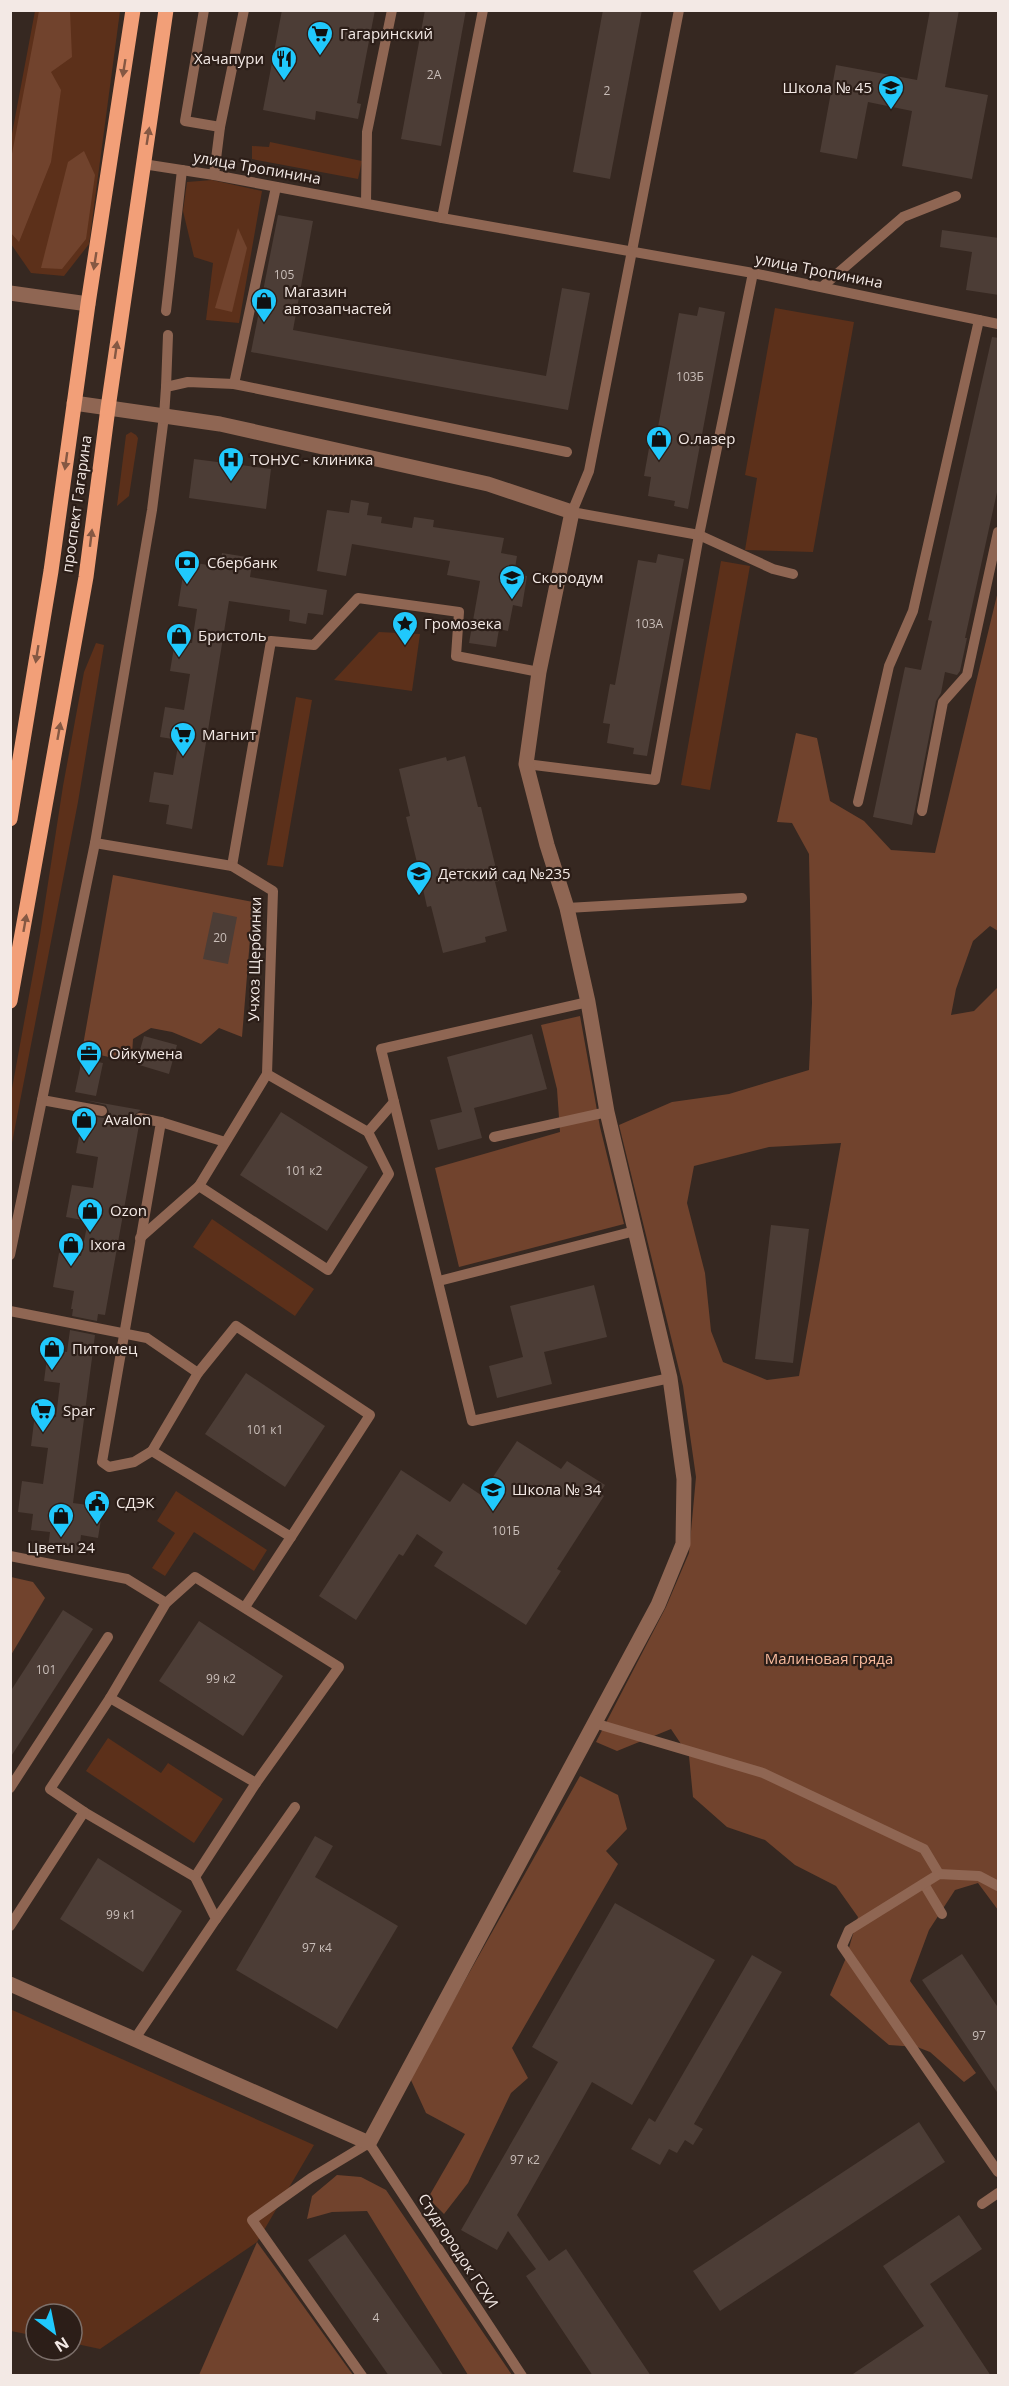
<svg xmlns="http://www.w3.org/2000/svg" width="1009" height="2386" font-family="'Open Sans',sans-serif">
  <rect width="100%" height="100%" fill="#362821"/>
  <!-- green -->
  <g fill="#5c301a">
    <path d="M35,11H120L89,244L64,276L31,273L11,244V139Z"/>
    <path d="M270,142L362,161L358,179L252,159V146L269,147Z"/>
    <path d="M212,180L262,191L239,323L206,320L213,263L194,257L183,211L187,182Z"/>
    <path d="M775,308L854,322L813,552L745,550L757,478L745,475Z"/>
    <path d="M131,432L136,435L138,438L129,496L117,506L126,435Z"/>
    <path d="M721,561L750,566L710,790L681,785Z"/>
    <path d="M379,632L420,634L412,691L334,680Z"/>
    <path d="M96,643L104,645L78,802L11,1148V1094L40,935L63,786L84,672Z"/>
    <path d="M296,697L312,700L283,867L267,865Z"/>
    <path d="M212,1219L314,1289L295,1316L193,1247Z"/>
    <path d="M176,1491L267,1550L254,1571L194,1532L165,1576L152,1568L175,1533L157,1521Z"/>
    <path d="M108,1738L161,1773L168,1763L223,1799L194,1843L86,1771Z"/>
    <path d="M10,2009L314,2145L257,2242L100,2349L72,2343V2314H36V2336L11,2331Z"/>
  </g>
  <!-- forest -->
  <g fill="#71432d" fill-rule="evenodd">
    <path d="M39,11H70L72,57L51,72L61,90L51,162L19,242L11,233V159Z"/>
    <path d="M84,151L95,175L86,239L62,269L41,268L68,162Z"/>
    <path d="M238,228L247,248L232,312L215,308Z"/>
    <path d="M998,591V931L990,926L973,941L956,989L951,1015L974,1011L998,987V1910L978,1883L955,1890L929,1930L910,1981L976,2073L964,2082L930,2052L917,2047L889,2045L830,1995L846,1958L858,1917L836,1886L795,1865L765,1840L727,1827L693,1797L689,1756L671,1729L617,1751L596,1742L666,1607L689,1553L696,1477L683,1386L619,1125L672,1102L729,1094L809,1070L812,1003L809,854L792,823L777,822L796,733L817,738L830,801L864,821L891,850L935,853ZM841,1143L799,1376L767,1380L723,1362L711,1331L705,1273L687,1203L694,1166L769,1147Z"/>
    <path d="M113,875L253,902L242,1037L219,1028L201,1044L172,1032L151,1028L133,1039L132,1055L118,1059L82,1051Z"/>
    <path d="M580,1016L600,1127L624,1224L459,1267L435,1168L560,1132L557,1089L541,1025Z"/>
    <path d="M11,1577L33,1582L45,1598L11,1655Z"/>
    <path d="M580,1776L618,1795L627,1829L606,1851L618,1864L512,2048L528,2078L511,2093L468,2183L444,2214L428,2198L465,2134L426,2113L410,2078Z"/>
    <path d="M337,2175L361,2177L386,2190L512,2375H468L367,2211L332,2212L307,2219L312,2196Z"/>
    <path d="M257,2242L353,2375H199Z"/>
  </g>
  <!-- building -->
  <g fill="#4c3d36">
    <path d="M282,10H375L357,103L361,104L358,119L316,111L315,120L263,110Z"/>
    <path d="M425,10H466L441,146L401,139Z"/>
    <path d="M603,10H642L610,179L573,172Z"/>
    <path d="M930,10H959L945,87L988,95L972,179L902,166L912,111L868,102L857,159L820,152L836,65L917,80Z"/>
    <path d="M278,215L313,221L293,330L546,376L562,288L590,293L568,410L251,352Z"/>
    <path d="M942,230L999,238V295L966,290L972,252L940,247Z"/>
    <path d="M699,307L725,312L688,509L674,506L675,501L648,496L651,477L644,476L651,437L656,438L679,313L697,316Z"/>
    <path d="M992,337L999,338V483L965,638H967L960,671L957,675L945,672L941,693L936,701L912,825L873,817L905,667L921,670L932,621L928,620Z"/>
    <path d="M194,459L271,469L266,509L189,498Z"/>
    <path d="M351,500L369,503L367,515L382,517L381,523L412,528L414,517L434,520L433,527L504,538L501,553L517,556L514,574L527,576L522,607L513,605L508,631L499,629L496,647L469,643L480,581L447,575L450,561L352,544L346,576L317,571L327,510L349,513Z"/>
    <path d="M222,553L253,558L250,577L327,590L323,615L308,613L306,624L289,621L290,610L229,601L192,829L166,824L169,805L149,802L154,772L173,775L179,740L160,737L165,707L184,710L190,674L170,671L175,641L192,643L197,609L178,606L184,569L195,571L196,563L220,567Z"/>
    <path d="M658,554L684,559L647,756L633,754L634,748L607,743L610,724L603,723L610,684L615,685L638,560L656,563Z"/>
    <path d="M465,756L478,807H481L499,881L495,882L507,931L485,937L486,942L443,953L431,906L427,907L419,871L406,817L410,816L399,769L446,757L447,761Z"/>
    <path d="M213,912L237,917L228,964L203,959Z"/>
    <path d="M532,1034L547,1089L474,1108L482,1138L438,1150L430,1120L462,1112L447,1057Z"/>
    <path d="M144,1036L177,1045L169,1074L136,1064Z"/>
    <path d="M82,1059L103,1063L96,1096L75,1092Z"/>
    <path d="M85,1100L141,1110L133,1116V1121L139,1125L136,1142L105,1315L98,1314L97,1321L72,1316L73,1309H71L74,1291L53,1287L59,1253L81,1256L88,1221L66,1217L72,1185L93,1188L98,1157L76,1153L83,1115L104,1118L109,1112L106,1105Z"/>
    <path d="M281,1112L368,1167L327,1231L240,1175Z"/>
    <path d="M771,1225L809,1229L793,1363L755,1359Z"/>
    <path d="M594,1285L607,1337L544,1352L552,1384L497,1398L489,1366L523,1357L510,1306Z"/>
    <path d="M70,1330L95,1335L73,1503L103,1507L98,1538L81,1535L79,1552L48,1548L50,1532L31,1530L33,1514L18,1512L22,1481L43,1484L48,1448L31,1446L35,1414L56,1417L60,1383L44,1381L48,1350L67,1352Z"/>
    <path d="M246,1373L325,1426L285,1487L205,1434Z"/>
    <path d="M517,1441L561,1469L567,1461L605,1485L600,1493L604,1496L557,1569L561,1571L526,1625L434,1566L443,1552L417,1534L403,1556L399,1554L356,1620L319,1596L401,1470L450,1502L463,1483L481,1495Z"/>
    <path d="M63,1610L93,1629L10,1758V1692Z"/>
    <path d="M199,1621L283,1676L243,1736L159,1681Z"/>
    <path d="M315,1836L333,1846L315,1877L398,1926L337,2029L236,1970Z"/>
    <path d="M98,1858L182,1911L143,1972L60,1919Z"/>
    <path d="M615,1903L715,1960L632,2105L592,2082L517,2215L549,2261L566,2249L651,2376H593L526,2276L536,2269L508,2231L497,2250L461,2230L558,2062L532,2047Z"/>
    <path d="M962,1954L999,2009V2095L922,1980Z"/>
    <path d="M752,1955L782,1972L694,2124L703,2129L693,2145L685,2140L677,2153L669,2149L660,2165L631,2149L649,2118L655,2122Z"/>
    <path d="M919,2122L945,2162L720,2311L693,2271Z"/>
    <path d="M959,2215L982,2249L930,2284L991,2376H850L924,2326L883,2266Z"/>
    <path d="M345,2234L444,2376H389L308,2260Z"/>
  </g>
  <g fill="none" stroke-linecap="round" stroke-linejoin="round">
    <!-- service -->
    <g stroke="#8f6653" stroke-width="10">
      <path d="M204,10L185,121L220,127"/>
      <path d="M679,10L589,471L572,512L699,535L773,569L793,574"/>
      <path d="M143,164L214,175L442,218L753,273L998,324"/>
      <path d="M214,175L220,127L244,10"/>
      <path d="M366,203L367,132L392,10"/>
      <path d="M442,218L483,10"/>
      <path d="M823,286L903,217L956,196"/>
      <path d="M166,311L182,170"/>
      <path d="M234,384L276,187"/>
      <path d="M166,387L168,335"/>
      <path d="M526,764L655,780L699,535L753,273"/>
      <path d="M858,802L889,666L913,611L979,320"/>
      <path d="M922,811L943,702L967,675L998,532"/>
      <path d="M95,843L232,866L271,641L314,645L358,598L459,612L456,656L539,672"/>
      <path d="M232,866L273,891L267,1074"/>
      <path d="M567,908L742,898"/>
      <path d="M588,1002L381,1049L472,1421L670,1378"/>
      <path d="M267,1074L368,1132L389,1174L328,1270L199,1186Z"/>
      <path d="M42,1100L102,1111"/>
      <path d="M140,1118L161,1122L102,1462L109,1467L134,1462L152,1451"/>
      <path d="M161,1122L225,1142"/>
      <path d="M368,1132L394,1102"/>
      <path d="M494,1137L607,1112"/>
      <path d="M140,1238L199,1186"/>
      <path d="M10,1255L95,843L152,510L164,416L166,387L188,382L234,384L567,452"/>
      <path d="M439,1281L635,1231"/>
      <path d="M10,1311L147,1338L198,1373"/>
      <path d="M236,1326L370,1415L291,1537L152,1451L198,1373Z"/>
      <path d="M10,1556L127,1579L166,1603"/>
      <path d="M195,1577L339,1667L256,1783L110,1698L166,1603Z"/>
      <path d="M245,1607L291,1537"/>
      <path d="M110,1698L50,1789L84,1812L195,1877L256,1783"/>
      <path d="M594,1723L763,1773L924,1849L939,1874"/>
      <path d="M10,1788L108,1637"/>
      <path d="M924,1884L942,1914"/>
      <path d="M998,1886L979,1876L939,1874L849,1930L842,1946L998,2172"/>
      <path d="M216,1919L295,1807"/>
      <path d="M10,1926L84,1812"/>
      <path d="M134,2040L216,1919L195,1877"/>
      <path d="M982,2204L998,2193"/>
      <path d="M362,2376L252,2220L311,2178L369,2143L522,2376"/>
    </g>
    <!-- minor -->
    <g stroke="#8f6653" stroke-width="15">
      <path d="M10,293L88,304"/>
      <path d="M10,1984L369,2143L658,1605L683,1544L684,1479L670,1378L607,1112L588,1002L567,908L547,845L526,764L539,672L572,512L488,484L220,424L74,403"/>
    </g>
    <!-- primary -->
    <g stroke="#f29f78" stroke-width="15">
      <path d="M10,819L51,571L88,304L133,10"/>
      <path d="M10,1001L86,577L108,408L166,10"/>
    </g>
  </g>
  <!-- one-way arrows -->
  <defs><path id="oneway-solid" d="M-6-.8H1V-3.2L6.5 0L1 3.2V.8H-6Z" transform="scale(1.5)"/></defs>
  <g fill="#855843">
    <use href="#oneway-solid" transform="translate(124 68) rotate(99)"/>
    <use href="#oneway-solid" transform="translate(148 136) rotate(-81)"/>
    <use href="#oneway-solid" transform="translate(95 261) rotate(99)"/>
    <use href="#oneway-solid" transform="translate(116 350) rotate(-82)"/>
    <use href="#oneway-solid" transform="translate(66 461) rotate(98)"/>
    <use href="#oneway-solid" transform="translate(91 538) rotate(-83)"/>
    <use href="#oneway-solid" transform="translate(37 654) rotate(99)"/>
    <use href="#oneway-solid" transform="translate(59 731) rotate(-80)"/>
    <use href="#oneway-solid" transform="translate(25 923) rotate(-80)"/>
  </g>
  <!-- icons -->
  <defs>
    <symbol id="supermarket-pin" viewBox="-11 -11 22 30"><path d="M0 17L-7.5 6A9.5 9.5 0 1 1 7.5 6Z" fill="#20c9fd" stroke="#2c1e18"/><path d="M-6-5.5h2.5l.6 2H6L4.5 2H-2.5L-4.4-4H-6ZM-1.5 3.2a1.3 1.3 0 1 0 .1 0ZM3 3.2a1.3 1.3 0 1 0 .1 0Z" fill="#111"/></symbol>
    <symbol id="restaurant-pin" viewBox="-11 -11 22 30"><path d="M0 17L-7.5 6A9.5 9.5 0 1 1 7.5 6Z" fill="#20c9fd" stroke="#2c1e18"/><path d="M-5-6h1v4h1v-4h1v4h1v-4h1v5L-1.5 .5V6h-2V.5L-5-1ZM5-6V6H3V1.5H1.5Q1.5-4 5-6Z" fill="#111"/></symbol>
    <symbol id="school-pin" viewBox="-11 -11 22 30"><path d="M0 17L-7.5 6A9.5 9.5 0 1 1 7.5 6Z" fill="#20c9fd" stroke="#2c1e18"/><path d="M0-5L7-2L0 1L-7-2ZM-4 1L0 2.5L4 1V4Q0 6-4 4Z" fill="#111"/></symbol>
    <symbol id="shop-pin" viewBox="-11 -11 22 30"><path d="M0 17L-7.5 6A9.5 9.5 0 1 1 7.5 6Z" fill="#20c9fd" stroke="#2c1e18"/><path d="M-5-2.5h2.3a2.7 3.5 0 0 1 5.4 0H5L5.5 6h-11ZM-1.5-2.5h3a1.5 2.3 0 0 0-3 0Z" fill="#111"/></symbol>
    <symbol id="hospital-pin" viewBox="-11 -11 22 30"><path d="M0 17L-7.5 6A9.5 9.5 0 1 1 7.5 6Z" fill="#20c9fd" stroke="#2c1e18"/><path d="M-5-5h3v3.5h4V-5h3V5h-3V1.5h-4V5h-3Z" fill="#111"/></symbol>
    <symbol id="bank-pin" viewBox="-11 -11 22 30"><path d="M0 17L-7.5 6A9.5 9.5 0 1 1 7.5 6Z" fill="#20c9fd" stroke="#2c1e18"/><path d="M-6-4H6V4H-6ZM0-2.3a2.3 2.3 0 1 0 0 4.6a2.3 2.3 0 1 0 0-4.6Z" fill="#111"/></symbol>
    <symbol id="sight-pin" viewBox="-11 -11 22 30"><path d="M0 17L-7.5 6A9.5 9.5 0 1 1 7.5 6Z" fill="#20c9fd" stroke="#2c1e18"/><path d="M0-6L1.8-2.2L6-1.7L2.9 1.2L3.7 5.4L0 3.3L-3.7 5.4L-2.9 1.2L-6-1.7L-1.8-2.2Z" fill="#111"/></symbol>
    <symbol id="office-pin" viewBox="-11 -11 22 30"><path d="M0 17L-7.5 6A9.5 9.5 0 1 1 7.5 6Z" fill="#20c9fd" stroke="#2c1e18"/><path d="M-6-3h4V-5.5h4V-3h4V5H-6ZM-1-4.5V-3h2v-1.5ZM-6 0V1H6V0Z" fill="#111"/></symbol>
    <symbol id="civic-pin" viewBox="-11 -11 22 30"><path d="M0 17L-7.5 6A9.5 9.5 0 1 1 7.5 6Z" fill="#20c9fd" stroke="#2c1e18"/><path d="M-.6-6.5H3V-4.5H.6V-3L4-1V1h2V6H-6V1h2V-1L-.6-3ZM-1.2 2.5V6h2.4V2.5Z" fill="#111"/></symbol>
  </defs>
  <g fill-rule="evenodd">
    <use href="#supermarket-pin" x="305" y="19" width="30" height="40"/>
    <use href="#restaurant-pin" x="269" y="44" width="30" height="40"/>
    <use href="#school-pin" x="876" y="73" width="30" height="40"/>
    <use href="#shop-pin" x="249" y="286" width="30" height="40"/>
    <use href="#shop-pin" x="644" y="424" width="30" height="40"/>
    <use href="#hospital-pin" x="216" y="445" width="30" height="40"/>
    <use href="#bank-pin" x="172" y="548" width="30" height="40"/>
    <use href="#school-pin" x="497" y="563" width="30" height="40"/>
    <use href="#sight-pin" x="390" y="609" width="30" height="40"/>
    <use href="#shop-pin" x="164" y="621" width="30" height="40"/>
    <use href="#supermarket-pin" x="168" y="720" width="30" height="40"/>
    <use href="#school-pin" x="404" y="859" width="30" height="40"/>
    <use href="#office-pin" x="74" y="1039" width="30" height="40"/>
    <use href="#shop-pin" x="69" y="1105" width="30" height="40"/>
    <use href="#shop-pin" x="75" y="1196" width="30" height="40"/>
    <use href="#shop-pin" x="56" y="1230" width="30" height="40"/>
    <use href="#shop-pin" x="37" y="1334" width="30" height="40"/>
    <use href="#supermarket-pin" x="28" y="1396" width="30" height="40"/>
    <use href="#school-pin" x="478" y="1475" width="30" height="40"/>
    <use href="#civic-pin" x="82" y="1488" width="30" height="40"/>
    <use href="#shop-pin" x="46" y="1501" width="30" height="40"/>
  </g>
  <g text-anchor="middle" stroke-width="4.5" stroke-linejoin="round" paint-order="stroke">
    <!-- number labels -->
    <g font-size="12" fill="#c9beb9">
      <text x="434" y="79">2А</text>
      <text x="607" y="95">2</text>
      <text x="284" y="279">105</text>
      <text x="690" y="381">103Б</text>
      <text x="649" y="628">103А</text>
      <text x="220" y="942">20</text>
      <text x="304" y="1175">101 к2</text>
      <text x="265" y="1434">101 к1</text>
      <text x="506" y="1535">101Б</text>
      <text x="46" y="1674">101</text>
      <text x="221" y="1683">99 к2</text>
      <text x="121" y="1919">99 к1</text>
      <text x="317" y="1952">97 к4</text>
      <text x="979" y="2040">97</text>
      <text x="525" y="2164">97 к2</text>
      <text x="376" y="2322">4</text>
    </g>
    <!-- poi labels -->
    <g font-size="15" fill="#f3e9e5" stroke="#2c1e18" text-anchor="start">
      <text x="340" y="39">Гагаринский</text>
      <text x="264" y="64" text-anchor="end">Хачапури</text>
      <text x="872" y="93" text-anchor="end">Школа № 45</text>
      <text x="284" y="297">Магазин<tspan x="284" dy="17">автозапчастей</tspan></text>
      <text x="678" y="444">О.лазер</text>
      <text x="250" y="465">ТОНУС - клиника</text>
      <text x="207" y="568">Сбербанк</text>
      <text x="532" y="583">Скородум</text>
      <text x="424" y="629">Громозека</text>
      <text x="198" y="641">Бристоль</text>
      <text x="202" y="740">Магнит</text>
      <text x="438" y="879">Детский сад №235</text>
      <text x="109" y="1059">Ойкумена</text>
      <text x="104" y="1125">Avalon</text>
      <text x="110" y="1216">Ozon</text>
      <text x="90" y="1250">Ixora</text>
      <text x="72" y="1354">Питомец</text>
      <text x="63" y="1416">Spar</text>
      <text x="512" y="1495">Школа № 34</text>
      <text x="116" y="1508">СДЭК</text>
      <text x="61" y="1553" text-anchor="middle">Цветы 24</text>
    </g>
    <!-- street labels -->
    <g font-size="15" fill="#f3e9e5" stroke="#2c1e18">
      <text transform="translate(257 168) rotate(10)" y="5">улица Тропинина</text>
      <text transform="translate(819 271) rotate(11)" y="5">улица Тропинина</text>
      <text transform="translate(77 504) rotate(-82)" y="5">проспект Гагарина</text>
      <text transform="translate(255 959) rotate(-89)" y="5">Учхоз Щербинки</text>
      <text transform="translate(458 2251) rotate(57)" y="5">Студгородок ГСХИ</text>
    </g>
    <!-- park labels -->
    <g font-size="15" fill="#f8ba9d" stroke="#2c1e18">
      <text x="829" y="1664">Малиновая гряда</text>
    </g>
  </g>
  <!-- border -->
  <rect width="1009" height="2386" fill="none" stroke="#f3e9e5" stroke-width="24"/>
  <!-- north arrow -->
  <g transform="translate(54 2332) rotate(148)"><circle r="28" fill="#2c1e18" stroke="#7c6f6a" stroke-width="1.5"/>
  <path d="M0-4.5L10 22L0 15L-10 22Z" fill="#20c9fd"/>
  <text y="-9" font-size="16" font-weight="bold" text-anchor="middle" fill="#f3e9e5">N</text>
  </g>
</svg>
